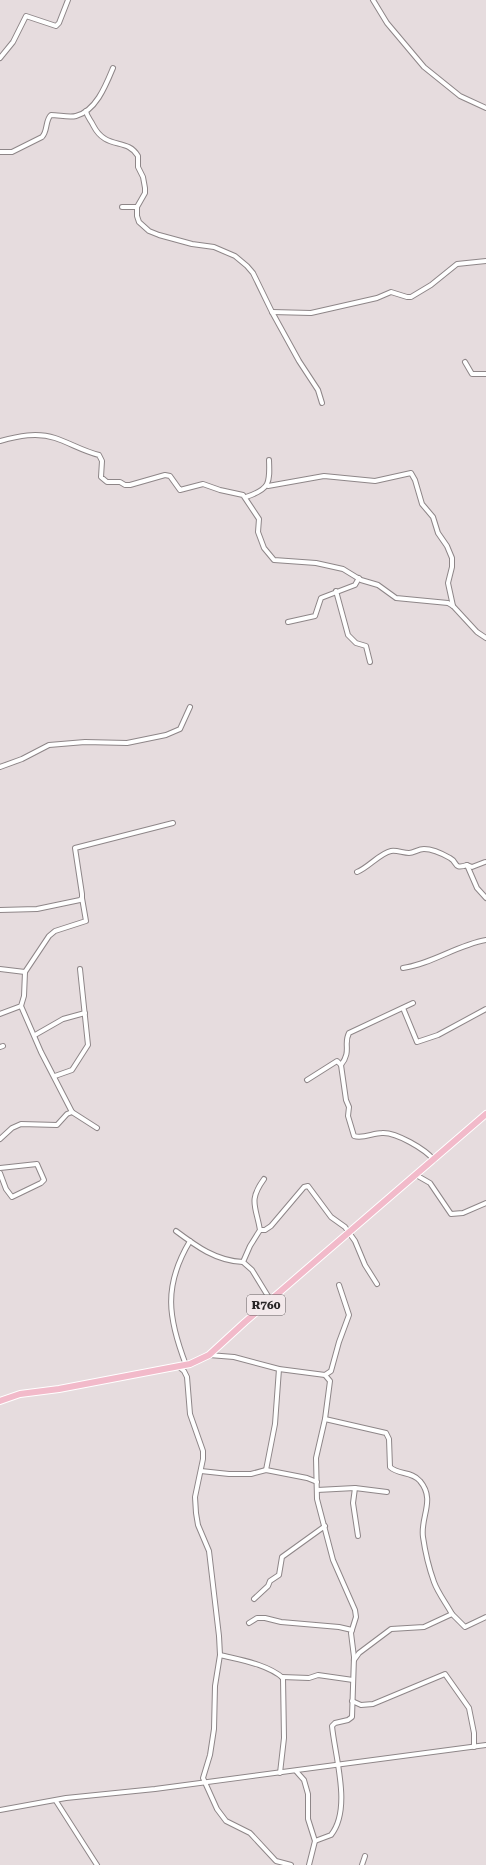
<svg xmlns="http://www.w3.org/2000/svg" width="486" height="1865" font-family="'Roboto Serif',serif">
  <rect width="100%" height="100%" fill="#e6dcde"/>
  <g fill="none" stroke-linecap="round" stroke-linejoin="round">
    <defs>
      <g id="minor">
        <path d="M373,0L387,23L424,67L460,96L486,108"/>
        <path d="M0,58L13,42L26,16L56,26L59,23L68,0"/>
        <path d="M86,111C87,117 90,119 93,125C106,151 127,137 138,156V167L143,177L145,188V193L137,207V216L139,222L149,231L159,235L192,244L214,247L235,256L247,266L253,273L272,312L299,361L318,390L322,403"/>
        <path d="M0,152H12L42,137C48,131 45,120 51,115C59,115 69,118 76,116C96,111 106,85 113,68"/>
        <path d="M122,207H137"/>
        <path d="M272,312L311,313L377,298L391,292L407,297H411L431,285L457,264L486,261"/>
        <path d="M465,362L472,374H486"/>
        <path d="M0,441C18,436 37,432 55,438C70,443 83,451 99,455L102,461L101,477L107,482H120L125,485H130L165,475L170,476L180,490L203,484L220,490L243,495L259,519L258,532L264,548L274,560L316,563L343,569L361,580L378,585L396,598L448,603L453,606L477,632L486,638"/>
        <path d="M268,486L324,476L375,481L411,473L415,480L422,504L433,517L438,533L447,546L452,558V567L448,583L453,606"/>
        <path d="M246,497C270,489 270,483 269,460"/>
        <path d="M336,591L348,635L356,643L366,646L370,662"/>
        <path d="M288,622L315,616L321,598L355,585L359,578"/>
        <path d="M0,767L22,759L49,745L85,742L127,743L166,735L180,729L190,707"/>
        <path d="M467,865L477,888L486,898"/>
        <path d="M357,872C368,868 380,853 391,851C397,850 403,853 409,853C414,853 418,849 424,849C432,849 443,854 450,858C458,862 453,870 467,865L472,867L485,862"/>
        <path d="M0,910L37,909L80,900L82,898V894L75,848L173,823"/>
        <path d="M403,968C432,964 457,945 486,940"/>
        <path d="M0,969L25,972"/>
        <path d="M413,1003L349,1033C343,1044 352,1051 341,1065L346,1100L349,1107L348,1116L354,1136C363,1139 373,1133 382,1133C396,1132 425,1149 434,1160"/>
        <path d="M21,1006L41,1052L72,1112"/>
        <path d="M403,1008L417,1042L438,1035L486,1009"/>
        <path d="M0,1014L21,1006L24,996L25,972L49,936L55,931L86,921L82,898"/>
        <path d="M35,1035L63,1019L85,1013"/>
        <path d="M0,1047L3,1046"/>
        <path d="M55,1076L72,1070L88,1045L80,969"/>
        <path d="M307,1080L337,1061L341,1065"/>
        <path d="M0,1139L12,1128L21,1124L57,1125L67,1114L72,1112L97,1128"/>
        <path d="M0,1168L37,1164L44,1180L41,1183L12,1197L6,1189L0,1173"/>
        <path d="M416,1175L430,1183L451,1214L463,1213L486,1203"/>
        <path d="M264,1179C248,1201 256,1206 260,1230L250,1246L243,1262L252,1270L271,1301"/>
        <path d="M260,1230H265L271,1226L304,1187L308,1186L331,1217L345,1227L355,1241L365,1265L377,1284"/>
        <path d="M176,1231C196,1246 216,1261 243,1262"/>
        <path d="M209,1355L234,1357L279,1369L325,1375L330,1381L325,1419L316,1458L317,1499L333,1560L355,1610L356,1617L351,1633L354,1657L352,1717L348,1720L335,1723L332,1726C335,1757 352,1809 331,1835L315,1841"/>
        <path d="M186,1365C168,1318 163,1286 190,1241"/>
        <path d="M179,1367L184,1371L187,1377L190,1414L203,1451V1459L195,1497L196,1513L198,1525L209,1551L219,1636L220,1655L215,1686L214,1729L210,1755L203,1778L217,1809L226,1821L250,1833L276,1861L291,1865"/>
        <path d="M325,1375L331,1371L339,1342L349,1315L339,1285"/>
        <path d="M325,1419L386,1433L389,1439L390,1467C398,1475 412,1471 420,1481C436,1500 420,1517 423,1537C425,1551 429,1568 434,1582C438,1593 446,1603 452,1614"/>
        <path d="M266,1470L275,1424L279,1369"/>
        <path d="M201,1471L229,1474H251L266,1470L307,1478L317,1482"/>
        <path d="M355,1488L353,1503L358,1536"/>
        <path d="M317,1490L355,1488L387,1492"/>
        <path d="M254,1599L268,1586L270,1581L279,1575L282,1557L325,1526"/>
        <path d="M249,1623L257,1618H265L281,1622L339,1627L352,1630"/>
        <path d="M220,1655C240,1660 267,1664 283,1678L284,1738L280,1773"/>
        <path d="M354,1660L359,1653L391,1629L424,1627L452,1614L465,1627L486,1617"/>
        <path d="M282,1677L309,1678L318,1675L353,1680"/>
        <path d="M352,1701L361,1705L373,1704L445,1674L469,1708L474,1733V1747"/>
        <path d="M296,1771L304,1780L308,1794V1819L315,1841L309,1865"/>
        <path d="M56,1801L97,1865"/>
        <path d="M0,1810L66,1798L155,1789L486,1745"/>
        <path d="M362,1865L365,1856"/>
      </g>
      <path id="primary" d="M0,1401L20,1394L59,1389L190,1364L209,1355L245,1322L486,1114"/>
    </defs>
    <!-- minor casing -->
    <use href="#minor" stroke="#8e8688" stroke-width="6"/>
    <!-- primary casing -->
    <use href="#primary" stroke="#fff" stroke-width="8"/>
    <!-- minor -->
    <use href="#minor" stroke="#fff" stroke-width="4"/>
    <!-- primary -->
    <use href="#primary" stroke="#f2baca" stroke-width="6"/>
  </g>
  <g text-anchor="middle" stroke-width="4" stroke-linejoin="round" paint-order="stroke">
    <!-- shield labels -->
    <rect fill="#f3e9eb" stroke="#645f60" stroke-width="1" x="247" y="1295" width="38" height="20" rx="3"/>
    <g font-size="12" font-weight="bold" fill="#272425">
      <text x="266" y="1309">R760</text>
    </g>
  </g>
</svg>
